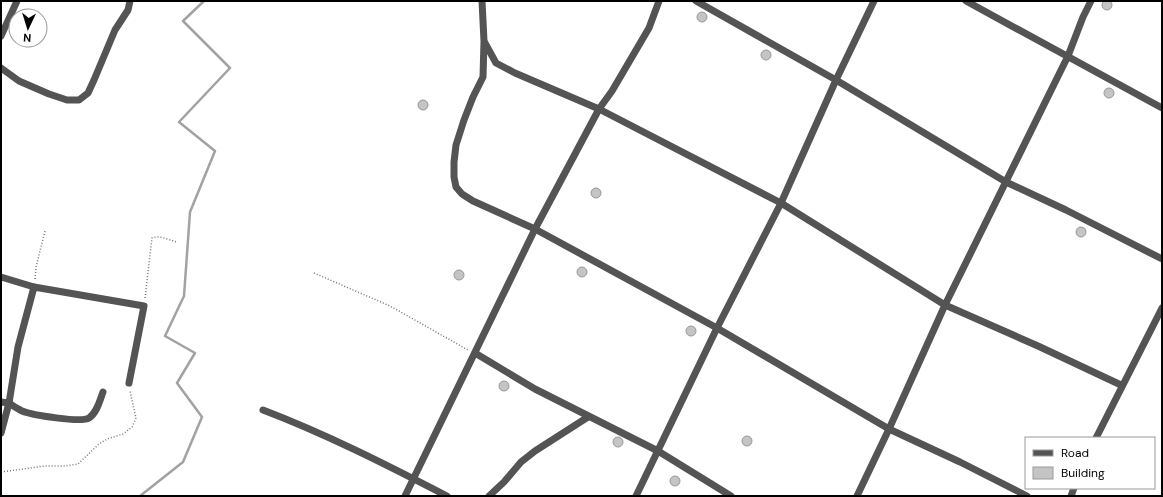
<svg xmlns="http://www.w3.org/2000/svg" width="1163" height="497" font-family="'DM Sans',sans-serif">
  <rect width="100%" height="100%" fill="#fff"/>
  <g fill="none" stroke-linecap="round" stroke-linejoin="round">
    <!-- stream -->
    <path stroke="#a2a2a2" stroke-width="2.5" d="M140,496L183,462L202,417L177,383L195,353L165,336L184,296L190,212L215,151L179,122L230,68L183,21L204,1"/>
  </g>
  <!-- building -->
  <g fill="#c4c4c4" stroke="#989898">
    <circle cx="1107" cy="5" r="5"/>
    <circle cx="702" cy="17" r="5"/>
    <circle cx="766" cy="55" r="5"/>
    <circle cx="1109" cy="93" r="5"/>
    <circle cx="423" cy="105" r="5"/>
    <circle cx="596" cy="193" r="5"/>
    <circle cx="1081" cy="232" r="5"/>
    <circle cx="582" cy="272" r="5"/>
    <circle cx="459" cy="275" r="5"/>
    <circle cx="691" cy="331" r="5"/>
    <circle cx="504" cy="386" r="5"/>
    <circle cx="747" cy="441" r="5"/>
    <circle cx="618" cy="442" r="5"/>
    <circle cx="675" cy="481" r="5"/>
  </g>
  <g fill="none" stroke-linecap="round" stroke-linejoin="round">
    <!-- path -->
    <g stroke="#767676" stroke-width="1.5" stroke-dasharray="1 2" stroke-linecap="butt">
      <path d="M314,273L390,306L468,350"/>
      <path d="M35,279L36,267L45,231"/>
      <path d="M145,298L152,238C160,235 169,240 177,242"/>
      <path d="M1,472L45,466H65L78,464L99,444L107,439L123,434L132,427L136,418L130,391"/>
    </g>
    <!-- street -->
    <g stroke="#545454" stroke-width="7">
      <path d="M482,1L484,41L483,77L473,97L464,120L456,145L454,162V177L456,187L462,194L473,201L535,229L717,328L889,429L960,462L1027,496"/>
      <path d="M696,1L836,80L1006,182L1066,210L1162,259"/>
      <path d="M966,1L1162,108"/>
      <path d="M1,36L17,1"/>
      <path d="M485,43L496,63L515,73L599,109L781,203L945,305L1038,346L1121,385"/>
      <path d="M1,68L19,81L49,94L67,100H79L88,93L94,80L115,30L128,10L130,1"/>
      <path d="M1,277L34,287"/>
      <path d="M475,353L535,389L658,451L731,496"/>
      <path d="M1,402L9,403L18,347L34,287L144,306L129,383"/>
      <path d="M263,410C326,434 387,465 447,496"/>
      <path d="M1,433L9,403C13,406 18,409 22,411C32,415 81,423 89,418C97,413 100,400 103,392"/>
      <path d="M1096,438L1162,308"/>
      <path d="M405,496L535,229L599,109L612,91L649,28L659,1"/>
      <path d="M489,496L504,482L521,462L535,451L588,417"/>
      <path d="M636,496L717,328L781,203L836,80L874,1"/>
      <path d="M857,496L889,429L945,305L1068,56L1083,17L1091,1"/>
      <path d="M1071,496L1074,488"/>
    </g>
  </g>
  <!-- border -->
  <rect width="1163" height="497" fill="none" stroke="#000000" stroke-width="4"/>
  <!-- legend -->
  <rect x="1025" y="437" width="130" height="52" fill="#ffffff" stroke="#999999"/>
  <rect x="1033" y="450" width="20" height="6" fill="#545454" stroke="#999999"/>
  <text x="1061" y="457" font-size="12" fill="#000000">Road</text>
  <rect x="1033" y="467" width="20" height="12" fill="#c4c4c4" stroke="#999999"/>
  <text x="1061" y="477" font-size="12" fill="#000000">Building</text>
  <!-- north arrow -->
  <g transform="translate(28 28) rotate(184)"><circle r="19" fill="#ffffff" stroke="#999999"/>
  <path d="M0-3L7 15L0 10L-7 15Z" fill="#000000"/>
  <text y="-6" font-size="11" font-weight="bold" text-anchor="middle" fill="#000000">N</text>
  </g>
</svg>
